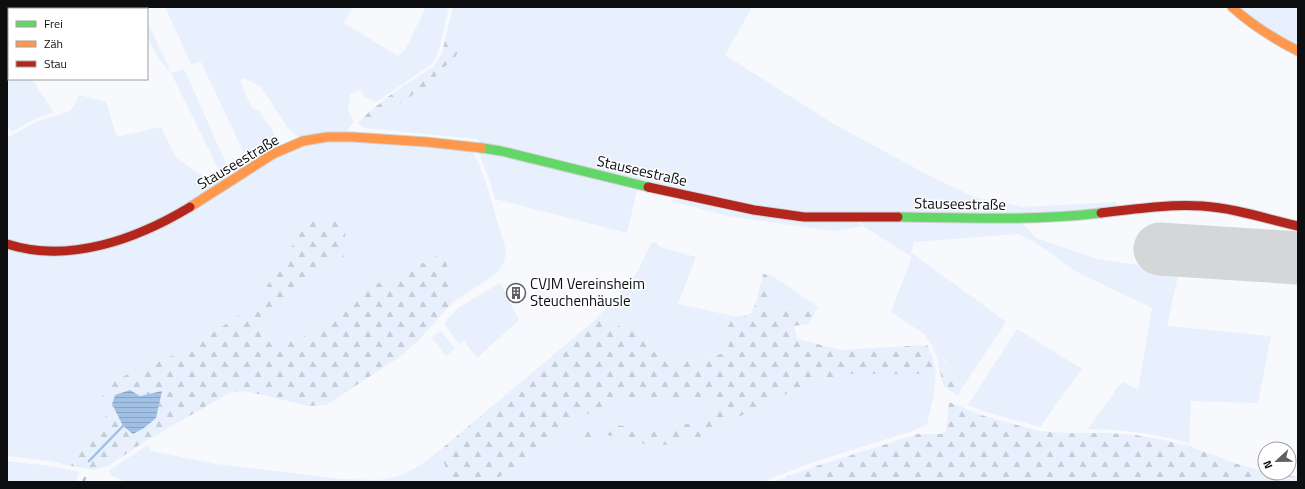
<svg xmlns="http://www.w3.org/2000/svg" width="1305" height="489" font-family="'Titillium Web',sans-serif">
  <defs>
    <pattern id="forest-firs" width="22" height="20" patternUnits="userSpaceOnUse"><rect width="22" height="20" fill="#e7f0fc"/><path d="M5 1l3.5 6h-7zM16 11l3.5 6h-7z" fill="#c5cdd7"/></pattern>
    <pattern id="water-rules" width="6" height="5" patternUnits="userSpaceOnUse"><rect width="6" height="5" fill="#a1c0e4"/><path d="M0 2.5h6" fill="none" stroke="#89a4c3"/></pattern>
  </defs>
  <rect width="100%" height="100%" fill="#f7f9fc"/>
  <!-- grass -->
  <g fill="#e7f0fc">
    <path d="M165,7H353L344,23L398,56L405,50L426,7H449L438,53L432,64L376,102L365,97L360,90L350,94L348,110L354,122L346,132L300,139L288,128L261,87L244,78L240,80L251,107L259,111L274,133L271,152L250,166L201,62L191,64Z"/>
    <path d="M453,7H752L725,55L832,123L928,175L974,197L1023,207L1117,202L1115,207L1068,214L804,213L754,206L479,144L478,139L365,128L454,59L452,38L447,32Z"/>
    <path d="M1239,7H1298V45L1275,34Z"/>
    <path d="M147,21L171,73L184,69L232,177L139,230L68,248L7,241V138L38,121L68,112L75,105L79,95L106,102L117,137L161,127L176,158L205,178L220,172L171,73L158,57L147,37Z"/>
    <path d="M7,53L9,55V79H32L54,113L37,118L11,132L7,122Z"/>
    <path d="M348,140L472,151C485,173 490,196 497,221C499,229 504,238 505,247C507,257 503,266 497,273L453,302L445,252L425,262L361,291L303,337L265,342L261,327L309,275L344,257L301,232L255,305L188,349L110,382L115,395L112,404L102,396L108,415L79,449L71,466L49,461L7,456V248L71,256L127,243L154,233L274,157L302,145Z"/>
    <path d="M481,151L637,190L627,233L495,199L491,184L480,156L479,153Z"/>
    <path d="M672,199L856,221L862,226L863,219L1022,223L1036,238L1097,259L1179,271L1167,326L1271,336L1258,403L1191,401L1189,443C1155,434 1123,429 1088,429L1118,387L1123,382L1138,390L1152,308L1077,272L1033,241L1018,234L914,242L911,252L1006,322L962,388L944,359L937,358L931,343L924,334L891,312L912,257L863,226L833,231L728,216L670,201Z"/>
    <path d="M651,243H656L660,247L696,257L678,304L733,316L725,333L731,351L689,361L649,351L646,330L638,332L596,319L620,293L638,271Z"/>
    <path d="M771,275L818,307L769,309Z"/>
    <path d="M500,283L519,320L477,358L464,341L459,344L444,323L458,308Z"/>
    <path d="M1017,329L1082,369L1040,427L986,412L968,405Z"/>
    <path d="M441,331L455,349L446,356L432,338Z"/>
    <path d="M841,374H936L933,398L927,424L915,430L811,463L762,482H493L579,417L627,398L722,399L698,422L646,430L618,425L573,435L574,442L602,435L627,437L651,447L696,440L772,399Z"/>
    <path d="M148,445L151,451L216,464L341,479L379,480L399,476L419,466L439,451L452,482H126L110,475L109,471L111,469Z"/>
    <path d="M7,461L50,466L79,472L76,482H7Z"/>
  </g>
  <!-- forest -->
  <g fill="url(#forest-firs)">
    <path d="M447,32L452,38L459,50L454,59L442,69L428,85L392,108L365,128L358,123L369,112L389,96L434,66L442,53Z"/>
    <path d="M304,217L346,219L344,257L309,275L261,327L265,342L303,337L361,291L425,262L445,252L453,302L418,341L398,358L326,405L309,406L245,391L229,393L141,444L108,466L93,470L71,466L79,449L107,415L102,395L112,404L123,426L159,403L162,391L140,396L130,390L115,395L110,382L188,349L255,305L301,232Z"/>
    <path d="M763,274L771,275L769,309L818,307L809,324L794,326L797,339L841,350L927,345L933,358L936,374H841L772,399L696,440L651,447L627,437L602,435L574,442L573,435L618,425L646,430L698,422L722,399L686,401L627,398L579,417L493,482H452L439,451L596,319L638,332L646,330L649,351L689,361L730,352L725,333L733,316L742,317L751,313L756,303Z"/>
    <path d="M937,358L943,359L962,388L958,395L945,388L942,380Z"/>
    <path d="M949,402L984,416L1039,431L1068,433H1109L1135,435L1159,439L1189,446L1234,463L1265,472V473L1298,477V482H773L813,467L918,434H941L946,431Z"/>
  </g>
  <!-- water -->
  <path fill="url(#water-rules)" d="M130,390L140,396L162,391L156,418L144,428L133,434L123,426L112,404L115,395Z"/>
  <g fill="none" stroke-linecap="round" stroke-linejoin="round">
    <!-- stream -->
    <g stroke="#a1c0e4" stroke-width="2.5">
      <path d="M89,461L123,426"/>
      <path d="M83,482L85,478"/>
    </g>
    <!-- runway -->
    <path stroke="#d4d6d8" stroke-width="53" d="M1160,249L1298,258"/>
    <defs>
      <g id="fast">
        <path d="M482,148L501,151L648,187"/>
        <path d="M898,217C966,218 1034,221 1101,213"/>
      </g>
      <g id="slow">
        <path d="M1232,7C1252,25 1274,39 1298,51"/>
        <path d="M190,207L273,154L303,141L327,137H352L427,142L482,148"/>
      </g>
      <g id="jam">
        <path d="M648,187L754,210L804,217H898"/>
        <path d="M1101,213C1135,209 1168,204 1202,206C1234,208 1267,219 1298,226"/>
        <path d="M7,244C69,264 137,239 190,207"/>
      </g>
    </defs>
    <!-- fast casing -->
    <use href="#fast" stroke="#d2d3d5" stroke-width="11"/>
    <!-- slow casing -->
    <use href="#slow" stroke="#d2d3d5" stroke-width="11"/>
    <!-- jam casing -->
    <use href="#jam" stroke="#d2d3d5" stroke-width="11"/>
    <!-- fast -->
    <use href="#fast" stroke="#63d668" stroke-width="9"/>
    <!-- slow -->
    <use href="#slow" stroke="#ff974d" stroke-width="9"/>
    <!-- jam -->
    <use href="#jam" stroke="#b3261e" stroke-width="9"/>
  </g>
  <!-- icons -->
  <defs>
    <symbol id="building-ring" viewBox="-11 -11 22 22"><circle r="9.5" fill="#fff" stroke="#5e6063" stroke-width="1.5"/><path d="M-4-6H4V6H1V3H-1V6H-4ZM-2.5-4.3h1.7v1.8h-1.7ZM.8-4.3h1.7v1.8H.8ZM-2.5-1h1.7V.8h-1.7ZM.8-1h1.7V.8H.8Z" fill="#5e6063"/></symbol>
  </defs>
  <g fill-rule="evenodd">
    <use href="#building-ring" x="505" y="282" width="22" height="22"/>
  </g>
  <g text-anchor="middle" stroke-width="3" stroke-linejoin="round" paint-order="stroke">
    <!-- street labels -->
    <g font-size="15" fill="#0c0e10" stroke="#fff">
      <text transform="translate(238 162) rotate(-31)" y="5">Stauseestraße</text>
      <text transform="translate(642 171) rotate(13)" y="5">Stauseestraße</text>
      <text transform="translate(960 204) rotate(1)" y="5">Stauseestraße</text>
    </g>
    <!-- poi labels -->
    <g font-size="15" fill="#0c0e10" stroke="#fff" text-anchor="start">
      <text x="530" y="289">CVJM Vereinsheim<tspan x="530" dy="17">Steuchenhäusle</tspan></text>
    </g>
  </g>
  <!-- border -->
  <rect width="1305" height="489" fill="none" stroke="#0c0e10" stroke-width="16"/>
  <!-- legend -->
  <rect x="8" y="8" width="140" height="72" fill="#ffffff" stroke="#9e9f9f"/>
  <rect x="16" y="21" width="20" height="6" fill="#63d668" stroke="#9e9f9f"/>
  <text x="44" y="28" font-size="12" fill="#0c0e10">Frei</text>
  <rect x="16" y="41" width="20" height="6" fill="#ff974d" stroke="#9e9f9f"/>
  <text x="44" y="48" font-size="12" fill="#0c0e10">Zäh</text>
  <rect x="16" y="61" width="20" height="6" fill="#b3261e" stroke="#9e9f9f"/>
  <text x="44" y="68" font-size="12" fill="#0c0e10">Stau</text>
  <!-- north arrow -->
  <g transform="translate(1277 461) rotate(248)"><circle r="19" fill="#ffffff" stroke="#9e9f9f"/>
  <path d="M0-3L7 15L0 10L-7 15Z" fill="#5e6063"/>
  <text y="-6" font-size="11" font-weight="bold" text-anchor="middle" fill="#0c0e10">N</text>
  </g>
</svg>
